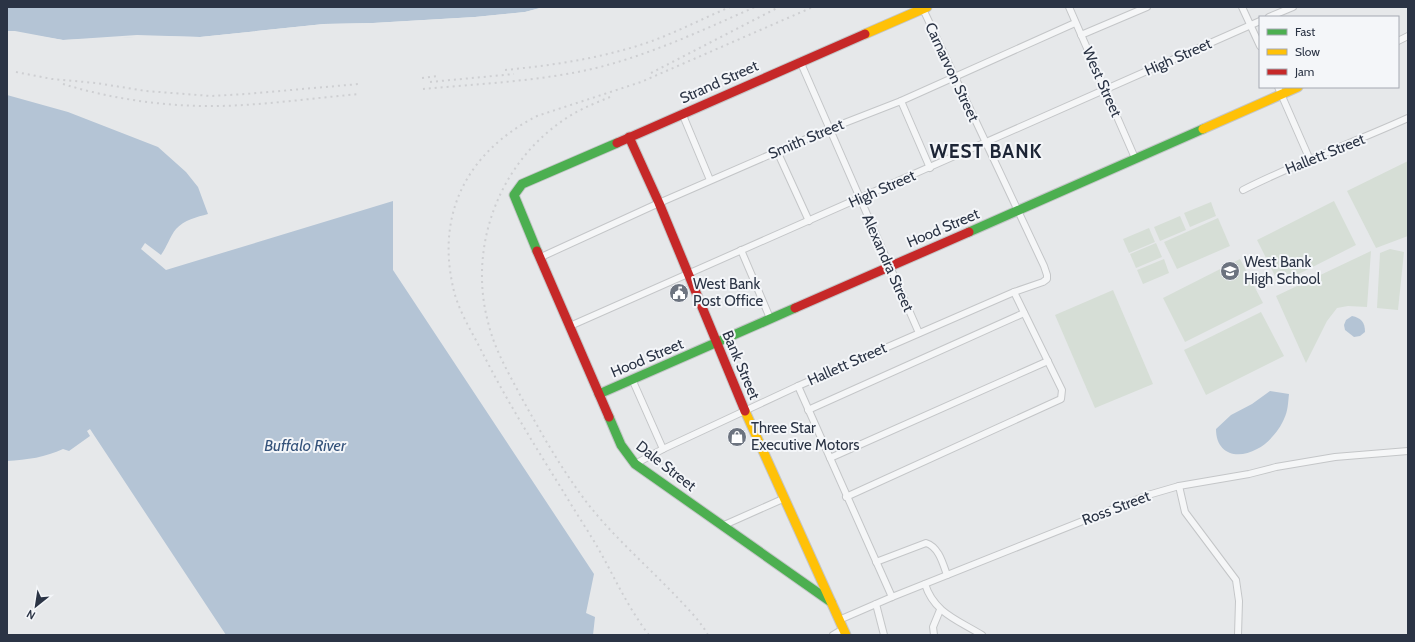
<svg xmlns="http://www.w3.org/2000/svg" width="1415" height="642" font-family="Cabin,sans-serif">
  <rect width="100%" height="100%" fill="#e6e8ea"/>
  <!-- green -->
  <g fill="#d6ded6">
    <path d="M1408,161V236L1376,248L1347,191Z"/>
    <path d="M1334,201L1356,245L1279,284L1257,240Z"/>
    <path d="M1211,202L1216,216L1190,227L1184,213Z"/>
    <path d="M1180,216L1186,230L1160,241L1154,227Z"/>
    <path d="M1218,218L1230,246L1177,269L1164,242Z"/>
    <path d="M1149,228L1155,242L1129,253L1123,239Z"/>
    <path d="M1156,243L1162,257L1136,268L1130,254Z"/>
    <path d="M1390,249L1404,252L1398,310L1377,308L1380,253Z"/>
    <path d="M1371,251L1367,307L1348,306L1337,308L1327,321L1306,363L1276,296Z"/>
    <path d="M1164,259L1169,273L1143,284L1137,270Z"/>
    <path d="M1240,259L1263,303L1185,342L1163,298Z"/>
    <path d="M1113,290L1153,384L1095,408L1055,315Z"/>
    <path d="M1261,312L1284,356L1206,395L1184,350Z"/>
  </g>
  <!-- water -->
  <g fill="#b4c4d5">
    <path d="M7,7H543L525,12L475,17L373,23L324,24L200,37L157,36L63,40L7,31Z"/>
    <path d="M7,95L68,112L158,147L186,172L198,187L208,214C197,217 184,220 176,229C170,236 167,247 161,255L145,243L141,249L166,270L393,201V270L594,574L586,613L595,617L593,635H226L90,429L87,431L90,436L69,451L63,449C46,457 27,460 7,461Z"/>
    <path d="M1352,316C1361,318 1365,322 1365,332L1360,336L1354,337L1345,330L1344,325L1346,320Z"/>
    <path d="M1270,391L1289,394C1288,403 1288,411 1284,419C1280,429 1268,444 1257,449C1237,460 1216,454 1216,429L1231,415L1252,404Z"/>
  </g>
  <!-- pier -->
  <path fill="#e6e8ea" d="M545,7L525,14L475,19L373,25L324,26L200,39L137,37L62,42L7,33V31H15L63,40L137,35L200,37L324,24L373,23L475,17L525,12Z"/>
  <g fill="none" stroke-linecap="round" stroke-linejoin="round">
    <defs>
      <g id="street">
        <path d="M1069,7L1135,158"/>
        <path d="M1242,7L1260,46"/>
        <path d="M1269,17L1293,7"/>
        <path d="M1081,35L1147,7"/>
        <path d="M1398,41L1408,36"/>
        <path d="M800,61L919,333"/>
        <path d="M1278,87L1310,160"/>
        <path d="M901,101L930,168"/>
        <path d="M682,113L710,180"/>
        <path d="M777,151L809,221"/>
        <path d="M1243,190C1296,163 1353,143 1408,118"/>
        <path d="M741,250L770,318"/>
        <path d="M539,258L659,203L829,129L901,101L1075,23"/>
        <path d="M570,326L1260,21"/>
        <path d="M632,379L663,449"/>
        <path d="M798,386L892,597"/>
        <path d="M808,410L1024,313"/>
        <path d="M830,458L1048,361"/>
        <path d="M635,464L663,449L798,386L1014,292L1043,282L1047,279V275L1044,266L923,9"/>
        <path d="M1179,486L1185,512L1236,580L1239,601L1238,635"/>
        <path d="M846,497L1061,399L1062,390L1014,292"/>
        <path d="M722,526L785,498"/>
        <path d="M876,562L926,543C939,547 943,564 947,575"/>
        <path d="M925,584C934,613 958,620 982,635"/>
        <path d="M876,604L884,635"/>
        <path d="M839,620L892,597L1148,495L1179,486L1249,474L1276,467L1335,457L1408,451"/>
        <path d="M833,635L843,629"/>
        <path d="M934,635L933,627L940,610"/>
      </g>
      <g id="fast">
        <path d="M969,232L1203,129"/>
        <path d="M537,251L514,195L522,184L617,143"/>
        <path d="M599,394L795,308"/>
        <path d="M609,417L621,445L635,464L831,602"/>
      </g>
      <g id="slow">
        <path d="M865,34L927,7"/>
        <path d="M1203,129L1298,87"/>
        <path d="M745,411L846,635"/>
      </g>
      <g id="jam">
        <path d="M629,137L659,203L745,411"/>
        <path d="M617,143L865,34"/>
        <path d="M537,251L609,417"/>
        <path d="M795,308L969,232"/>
      </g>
    </defs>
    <!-- street casing -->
    <use href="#street" stroke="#c4c6c8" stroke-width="8"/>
    <!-- fast casing -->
    <use href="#fast" stroke="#c4c6c8" stroke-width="11"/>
    <!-- slow casing -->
    <use href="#slow" stroke="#c4c6c8" stroke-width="11"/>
    <!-- jam casing -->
    <use href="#jam" stroke="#c4c6c8" stroke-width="11"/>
    <!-- street -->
    <use href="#street" stroke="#f5f6f7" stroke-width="6"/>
    <!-- fast -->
    <use href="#fast" stroke="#4caf50" stroke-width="9"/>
    <!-- slow -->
    <use href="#slow" stroke="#ffc107" stroke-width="9"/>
    <!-- jam -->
    <use href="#jam" stroke="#c62828" stroke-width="9"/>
    <!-- rail -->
    <g stroke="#cecfd2" stroke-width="2" stroke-dasharray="2 4" stroke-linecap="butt">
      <path d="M505,70C555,65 604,58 652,41C679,31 704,18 730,7"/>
      <path d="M16,72L52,79L96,83L146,91L211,96L246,94L359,84"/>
      <path d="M651,73L779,7"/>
      <path d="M422,78L439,76"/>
      <path d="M430,82L514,74"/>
      <path d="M63,84C112,99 167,107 219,106C266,105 313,98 360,94"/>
      <path d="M423,89C478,84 542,81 596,68C652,54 703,30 755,7"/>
      <path d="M610,97C598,102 585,107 573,114C502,156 467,243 488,322C494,348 507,370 519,393C540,431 561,469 588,504C613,536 645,564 674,594C686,607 699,619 708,635"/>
      <path d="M649,635C628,608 615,578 598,548C587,529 574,510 563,491C533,443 504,396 479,346C469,327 457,307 453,287C436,211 469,151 537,116L641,82L813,7"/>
    </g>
  </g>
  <!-- icons -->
  <defs>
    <symbol id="school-disc" viewBox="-11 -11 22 22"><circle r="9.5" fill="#6c737f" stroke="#f4f6f9"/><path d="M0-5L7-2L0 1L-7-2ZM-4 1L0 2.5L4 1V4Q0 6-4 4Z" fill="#fff"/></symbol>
    <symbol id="civic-disc" viewBox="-11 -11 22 22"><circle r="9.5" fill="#6c737f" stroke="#f4f6f9"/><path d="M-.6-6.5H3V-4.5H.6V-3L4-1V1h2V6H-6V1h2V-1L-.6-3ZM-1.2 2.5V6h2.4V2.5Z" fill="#fff"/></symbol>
    <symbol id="shop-disc" viewBox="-11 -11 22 22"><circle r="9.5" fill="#6c737f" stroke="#f4f6f9"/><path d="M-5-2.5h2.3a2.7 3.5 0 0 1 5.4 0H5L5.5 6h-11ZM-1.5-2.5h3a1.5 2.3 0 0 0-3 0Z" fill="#fff"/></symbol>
  </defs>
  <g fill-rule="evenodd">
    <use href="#school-disc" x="1219" y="260" width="22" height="22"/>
    <use href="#civic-disc" x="668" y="282" width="22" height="22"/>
    <use href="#shop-disc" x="726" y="426" width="22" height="22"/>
  </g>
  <g text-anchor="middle" stroke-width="4" stroke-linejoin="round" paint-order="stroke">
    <!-- street labels -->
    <g font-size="15" fill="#2b3445" stroke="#f4f6f9">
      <text transform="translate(1178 57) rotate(-24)" y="5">High Street</text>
      <text transform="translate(952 72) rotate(65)" y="5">Carnarvon Street</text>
      <text transform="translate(719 82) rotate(-24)" y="5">Strand Street</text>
      <text transform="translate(1102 82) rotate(66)" y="5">West Street</text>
      <text transform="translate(806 139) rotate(-23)" y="5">Smith Street</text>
      <text transform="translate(1325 154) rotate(-22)" y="5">Hallett Street</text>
      <text transform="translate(882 189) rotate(-24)" y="5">High Street</text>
      <text transform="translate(943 228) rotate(-23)" y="5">Hood Street</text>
      <text transform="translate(888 263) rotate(66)" y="5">Alexandra Street</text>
      <text transform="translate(647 358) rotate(-23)" y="5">Hood Street</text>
      <text transform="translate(847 364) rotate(-24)" y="5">Hallett Street</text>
      <text transform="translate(741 365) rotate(67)" y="5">Bank Street</text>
      <text transform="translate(666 466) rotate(38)" y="5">Dale Street</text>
      <text transform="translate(1116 508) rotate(-21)" y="5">Ross Street</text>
    </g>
    <!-- poi labels -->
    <g font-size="15" fill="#2b3445" stroke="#f4f6f9" text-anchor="start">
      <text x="1244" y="267">West Bank<tspan x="1244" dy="17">High School</tspan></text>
      <text x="693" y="289">West Bank<tspan x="693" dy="17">Post Office</tspan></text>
      <text x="751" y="433">Three Star<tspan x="751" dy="17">Executive Motors</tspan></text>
    </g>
    <!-- water labels -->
    <g font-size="16" font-style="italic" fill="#34527a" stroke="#f4f6f9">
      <text x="305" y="451">Buffalo River</text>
    </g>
    <!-- district labels -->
    <g font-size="19" font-weight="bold" letter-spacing="1" fill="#1d2536" stroke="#f4f6f9">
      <text x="986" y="158">WEST BANK</text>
    </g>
  </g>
  <!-- border -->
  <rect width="1415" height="642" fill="none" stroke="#2b3445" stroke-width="16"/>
  <!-- legend -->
  <rect x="1259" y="16" width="140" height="72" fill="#f4f6f9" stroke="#a4a8b1"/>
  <rect x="1267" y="29" width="20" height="6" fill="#4caf50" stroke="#a4a8b1"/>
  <text x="1295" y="36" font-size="12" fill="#2b3445">Fast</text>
  <rect x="1267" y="49" width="20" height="6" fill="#ffc107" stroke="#a4a8b1"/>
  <text x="1295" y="56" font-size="12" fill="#2b3445">Slow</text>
  <rect x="1267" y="69" width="20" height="6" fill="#c62828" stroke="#a4a8b1"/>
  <text x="1295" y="76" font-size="12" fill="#2b3445">Jam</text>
  <!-- north arrow -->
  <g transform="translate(36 606) rotate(210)" stroke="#f4f6f9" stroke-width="3" paint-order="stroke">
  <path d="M0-3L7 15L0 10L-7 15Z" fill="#2b3445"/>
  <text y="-6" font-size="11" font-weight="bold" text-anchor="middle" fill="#2b3445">N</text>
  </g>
</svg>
